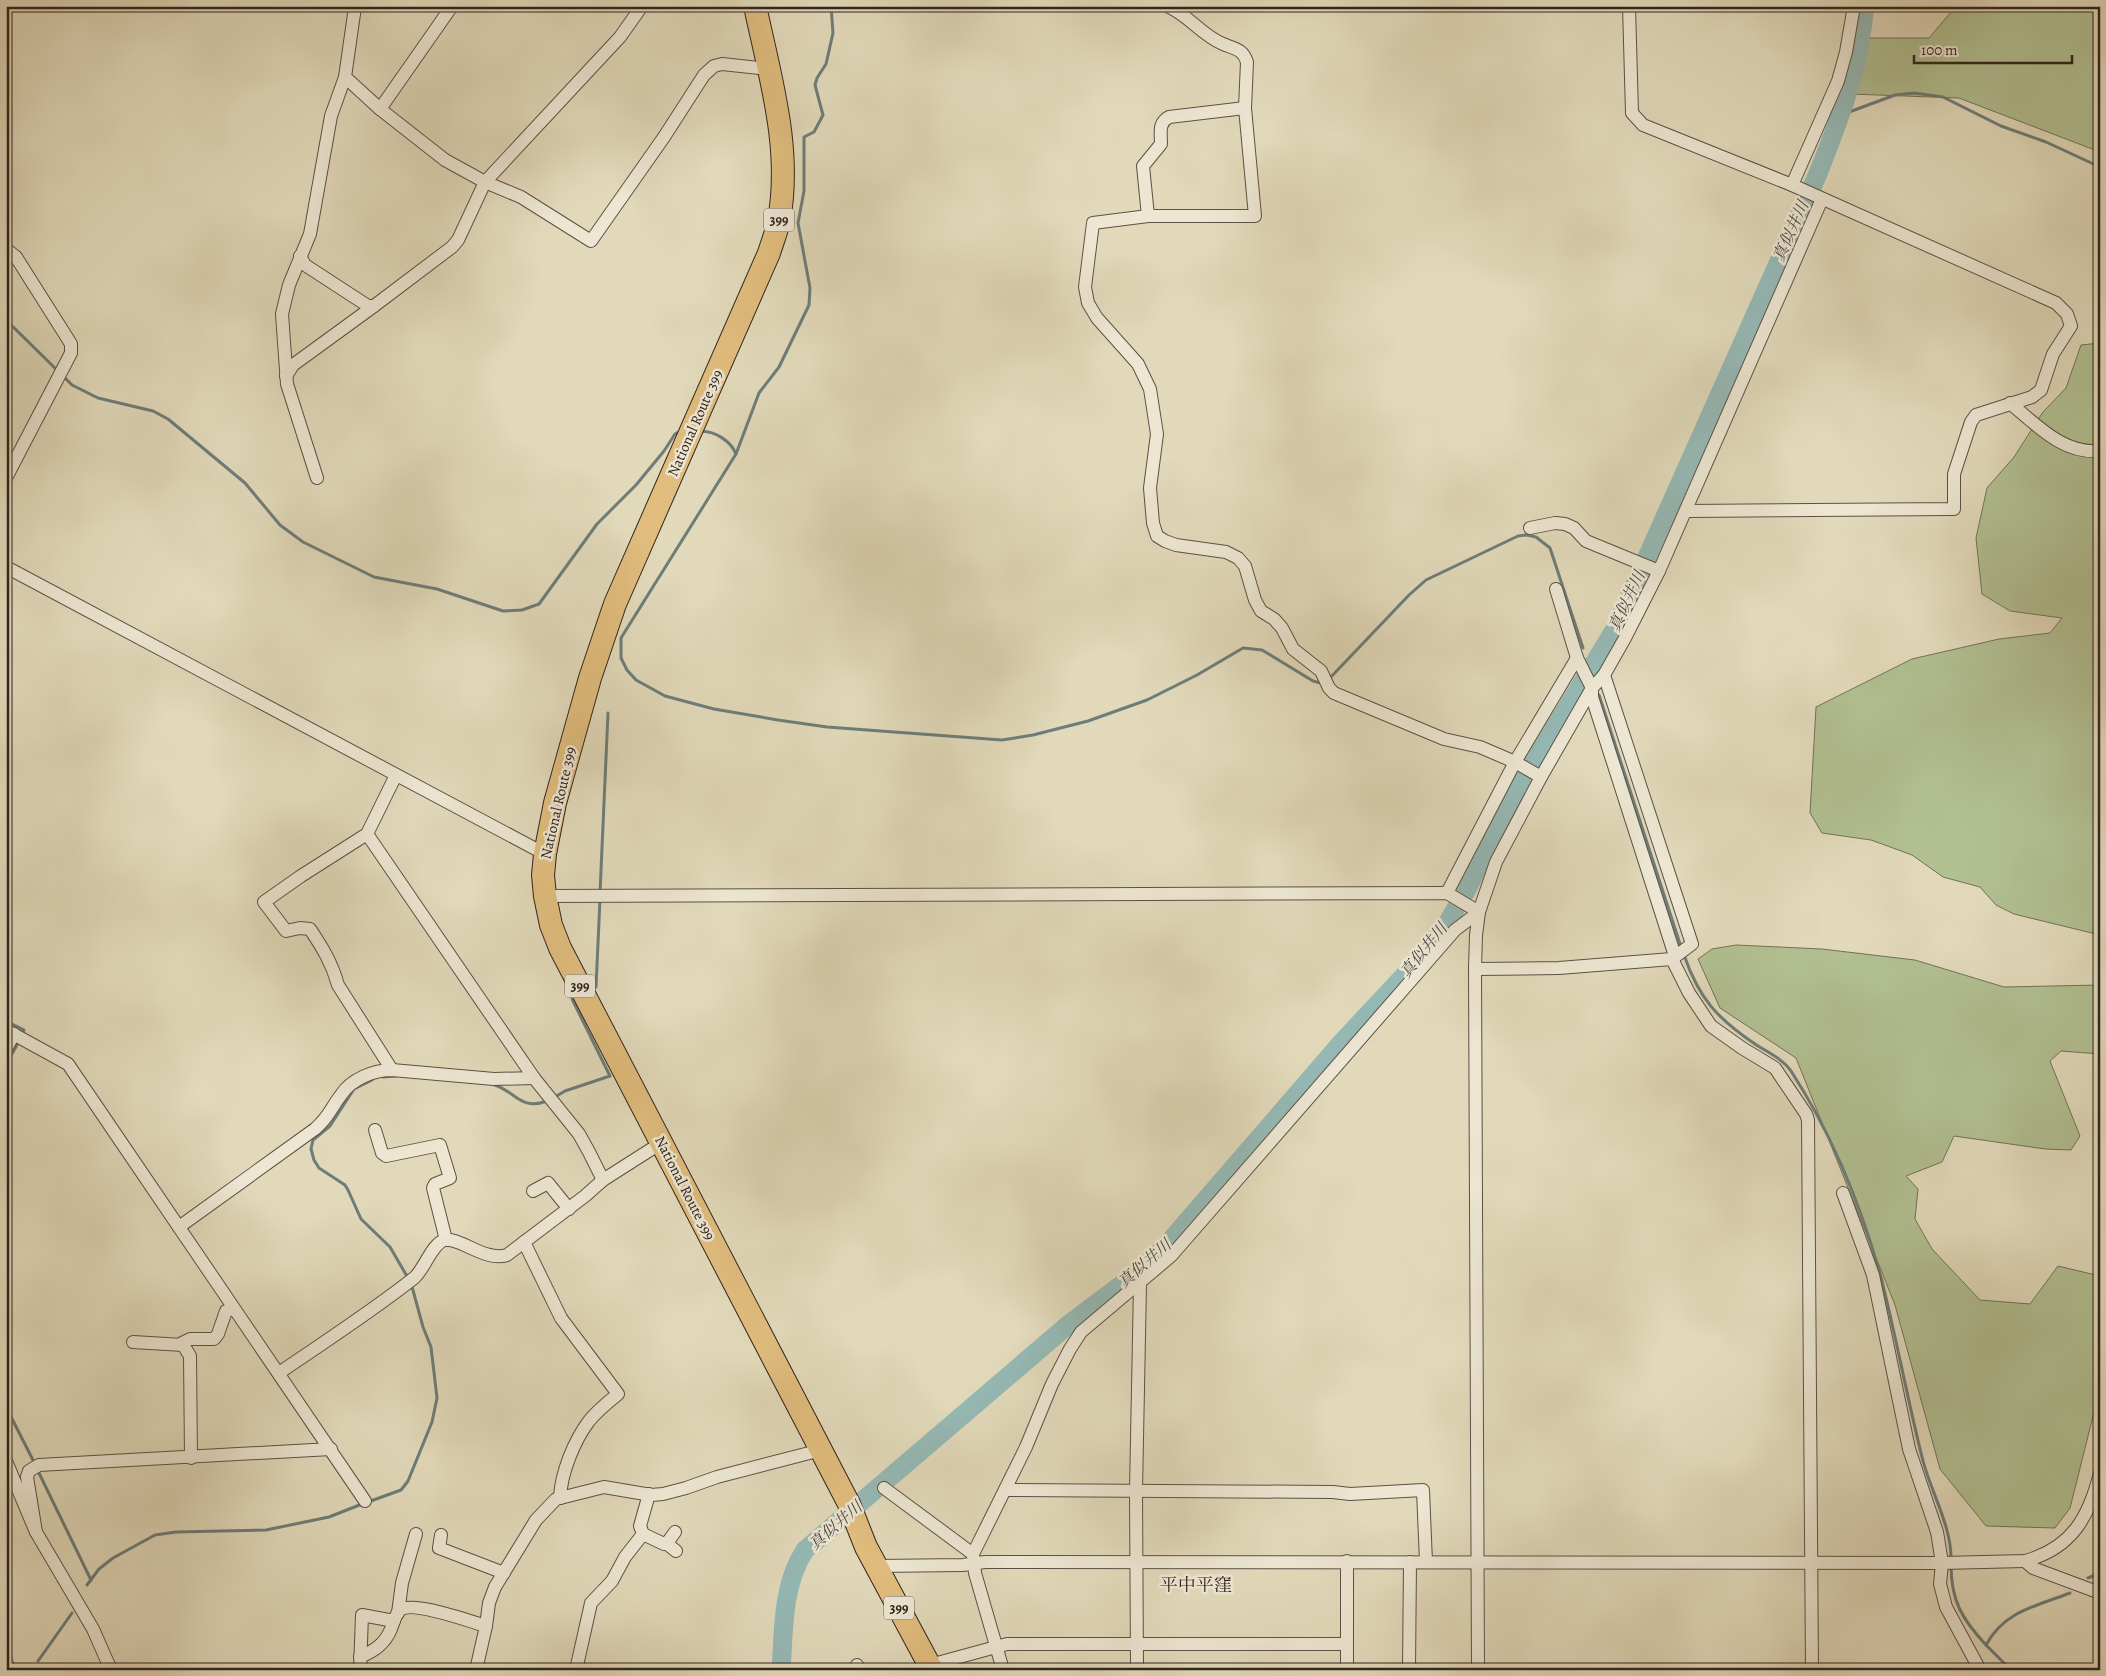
<svg xmlns="http://www.w3.org/2000/svg" width="2106" height="1676" font-family="Alegreya,'Noto Serif JP',serif">
  <rect width="100%" height="100%" fill="#e1d9ba"/>
  <filter id="stains"><feTurbulence type="fractalNoise" baseFrequency=".004" numOctaves="4"/><feColorMatrix values="0 0 0 0 .2 0 0 0 0 .09 0 0 0 0 .02 0 0 0 .5 -.17"/></filter>
  <radialGradient id="worn" r=".72"><stop offset=".6" stop-color="#630" stop-opacity="0"/><stop offset="1" stop-color="#630" stop-opacity=".3"/></radialGradient>
  <!-- green -->
  <g fill="#b1bf91" stroke="#717258">
    <path d="M1956,6H2100V152L1959,98L1850,94L1865,38H1929Z"/>
    <path d="M2100,343V935L2014,914L1996,905L1980,887L1943,877L1912,855L1871,840L1822,833L1810,813L1816,707L1912,659L1999,639L2050,633L2062,618L2010,611L1982,594L1976,538L1987,488L2014,457L2043,412L2066,388L2081,345Z"/>
    <path d="M1736,945L1822,949L1915,960L2004,987L2100,985V1054L2061,1051L2050,1061L2080,1136L2071,1150L2045,1149L1954,1136L1942,1162L1906,1176L1918,1189L1915,1219L1932,1249L1980,1300L2030,1304L2058,1266L2100,1276V1388L2070,1508L2055,1528L1986,1526L1940,1469L1895,1305L1796,1058L1720,1008L1698,959L1712,949Z"/>
  </g>
  <!-- water -->
  <path fill="#95b9b5" stroke="#6d7d79" d="M6,1640L16,1670H6Z"/>
  <g fill="none" stroke-linecap="round" stroke-linejoin="round">
    <!-- stream -->
    <g stroke="#6d7d79" stroke-width="3">
      <path d="M831,6L833,33L826,64L817,78L815,85L823,115L814,132L804,137V191L798,223L810,288L809,305L779,367L759,393L736,454L621,638V658L627,670L636,680L665,696L714,709L778,720L827,727L1002,740L1033,735L1088,721L1147,700L1197,675L1243,648L1262,650L1313,681L1321,683"/>
      <path d="M1841,115L1895,95L1914,93L1943,97L2001,126L2046,142L2100,167"/>
      <path d="M6,320L58,371"/>
      <path d="M62,375L72,385L98,398L153,411L168,419L245,483L280,525L303,542L374,577L437,589L503,611L522,610L539,604L597,524L636,485L664,451L675,434L682,430"/>
      <path d="M700,431C715,431 731,441 736,454"/>
      <path d="M1329,679L1409,595L1426,580L1518,536L1527,535L1536,537L1550,548L1583,648"/>
      <path d="M1599,695L1681,947"/>
      <path d="M600,893L608,713"/>
      <path d="M1684,955C1699,999 1718,1019 1755,1044C1767,1052 1783,1059 1791,1071C1832,1134 1862,1208 1882,1281C1897,1341 1908,1402 1923,1461C1932,1494 1951,1526 1951,1558"/>
      <path d="M591,989L596,987L600,899"/>
      <path d="M6,1021L24,1030L23,1032"/>
      <path d="M6,1065L18,1043"/>
      <path d="M383,1077L396,1076"/>
      <path d="M372,1080L354,1089L330,1126L313,1140L311,1149L314,1160L319,1168L345,1185L348,1190L361,1219L390,1247L408,1278"/>
      <path d="M492,1084C516,1091 520,1111 547,1101"/>
      <path d="M555,1097L565,1091L610,1076L572,999L575,998"/>
      <path d="M6,1407L34,1462"/>
      <path d="M38,1471L91,1580"/>
      <path d="M368,1502L401,1490L408,1481L432,1422L437,1398L431,1347L423,1327L411,1283"/>
      <path d="M1951,1565C1951,1601 1962,1619 1986,1645"/>
      <path d="M2088,1578L2100,1573"/>
      <path d="M87,1585L99,1569L113,1558L155,1535L176,1532L266,1530L329,1517L362,1504"/>
      <path d="M38,1661L72,1613"/>
      <path d="M2011,1670L1986,1645C2004,1611 2037,1606 2070,1593"/>
    </g>
    <!-- river -->
    <path stroke="#95b9b5" stroke-width="19" d="M781,1670C784,1629 782,1585 805,1550L1069,1324L1137,1273L1164,1248L1342,1042L1400,980L1441,934L1466,891L1515,793L1615,629L1817,176C1841,116 1858,71 1865,6"/>
    <defs>
      <g id="street">
        <path d="M353,6L355,7L345,77L380,109L445,160L485,182L521,197L591,241L664,137L704,75L714,66L722,64L769,69"/>
        <path d="M1167,6C1189,15 1201,35 1223,44C1235,49 1243,49 1247,62L1245,108L1255,216H1148L1093,223L1085,287L1088,303L1097,318L1138,364L1150,389L1157,434L1150,488L1153,523L1157,536L1165,541L1176,545L1226,552L1238,558L1245,566L1255,600L1261,611L1274,619L1282,628L1293,649L1321,671L1329,688L1334,693L1444,739L1480,747L1515,762L1447,893"/>
        <path d="M1629,6L1632,113L1643,125L1792,185L2056,303L2067,314L2071,326L2053,354L2041,390L2032,397L1976,415L1971,422L1954,474V509L1686,511"/>
        <path d="M380,109L452,6"/>
        <path d="M1792,185L1838,81L1846,52L1854,6"/>
        <path d="M1148,216L1143,166L1161,144C1161,133 1158,123 1169,117L1245,108"/>
        <path d="M6,249L16,257L66,336L71,344V353L6,478"/>
        <path d="M300,256L305,265L368,306H374"/>
        <path d="M286,376L293,365L374,306L452,247L458,240L485,182L620,37L642,6"/>
        <path d="M2010,403C2037,425 2062,454 2100,451"/>
        <path d="M317,478L287,384L282,314L289,285L310,234L331,116L345,77"/>
        <path d="M1530,528L1555,523L1565,524L1574,528L1586,541L1659,571"/>
        <path d="M6,567L545,854"/>
        <path d="M1556,589L1577,658"/>
        <path d="M1604,675L1692,944L1672,959"/>
        <path d="M1541,777L1515,762L1577,658L1592,688V697L1675,956"/>
        <path d="M367,834L534,1078L579,1134L589,1152L603,1180"/>
        <path d="M545,896L1447,893L1479,912"/>
        <path d="M1475,969L1559,968L1672,959L1689,993L1711,1026L1742,1048L1775,1068L1806,1114L1808,1120L1812,1670"/>
        <path d="M6,1030L68,1064L365,1501"/>
        <path d="M6,1049L14,1034"/>
        <path d="M392,1070L338,985C332,963 322,947 310,929L300,928L286,931L264,902L301,876L367,834L396,775"/>
        <path d="M375,1130L382,1153L386,1156L440,1145L450,1178L435,1184L433,1188L446,1240"/>
        <path d="M533,1191L548,1183L569,1209"/>
        <path d="M1843,1193L1873,1275L1909,1449L1937,1532L1942,1563L1940,1584L1946,1607L1980,1670"/>
        <path d="M179,1227L315,1129C330,1116 330,1109 341,1095C351,1079 374,1070 392,1070L494,1079L534,1078"/>
        <path d="M524,1242L561,1318L618,1394C608,1402 597,1411 589,1421C574,1441 561,1473 560,1498"/>
        <path d="M133,1342L183,1345"/>
        <path d="M279,1373C324,1342 371,1312 414,1278C424,1270 432,1243 445,1240C460,1237 485,1262 507,1255L585,1196L603,1180L661,1143"/>
        <path d="M191,1458L190,1356L182,1343L190,1339H214L218,1334L226,1311L234,1309"/>
        <path d="M6,1461L36,1532L93,1629L111,1670"/>
        <path d="M884,1488L973,1554"/>
        <path d="M1005,1490L1333,1492L1350,1494L1423,1490L1426,1562"/>
        <path d="M649,1494L640,1526L643,1534L664,1544L667,1543L675,1532"/>
        <path d="M36,1532L27,1477L29,1471L39,1465L331,1449"/>
        <path d="M441,1535L439,1548L504,1573"/>
        <path d="M666,1543L676,1551"/>
        <path d="M2025,1561L2033,1568L2100,1593"/>
        <path d="M876,1566L963,1565L985,1562L1942,1563L2025,1561C2072,1548 2089,1517 2100,1473"/>
        <path d="M398,1613L402,1583L416,1534"/>
        <path d="M360,1657C374,1651 385,1644 391,1629C393,1623 395,1616 399,1611C410,1599 471,1622 486,1626"/>
        <path d="M930,1665L1007,1644H1347"/>
        <path d="M360,1670L362,1615L394,1621"/>
        <path d="M476,1670L486,1626L489,1603L495,1587L536,1520L556,1499L604,1487L651,1495L663,1494L686,1488L717,1477L821,1450"/>
        <path d="M576,1670L591,1603L612,1581L625,1557L643,1534"/>
        <path d="M855,1670L857,1665"/>
        <path d="M1003,1670L975,1573L973,1554L1026,1447L1052,1384L1070,1349L1081,1332L1171,1256L1455,930L1479,912"/>
        <path d="M1137,1670L1136,1490L1140,1285"/>
        <path d="M1347,1670V1561"/>
        <path d="M1409,1670L1410,1562"/>
        <path d="M1478,1670L1475,969L1476,935L1479,912L1496,862L1541,777L1592,688L1604,675L1625,638L1659,571L1822,199"/>
      </g>
      <path id="highway" d="M755,6C770,77 792,148 779,220C777,231 772,243 769,253L615,604L590,678L555,803L545,854L543,875L545,896L551,925L560,948L849,1504L866,1547L932,1670"/>
    </defs>
    <!-- street casing -->
    <use href="#street" stroke="#5d5145" stroke-width="14"/>
    <!-- highway casing -->
    <use href="#highway" stroke="#31241e" stroke-width="24"/>
    <!-- street -->
    <use href="#street" stroke="#ece6d2" stroke-width="12"/>
    <!-- highway -->
    <use href="#highway" stroke="#e0bc7d" stroke-width="22"/>
  </g>
  <g text-anchor="middle" stroke-width="5" stroke-linejoin="round" paint-order="stroke">
    <!-- shield labels -->
    <g fill="#ece6d2" stroke="#695e54" stroke-width="1">
      <rect x="764" y="208.5" width="30" height="23" rx="4"/>
      <rect x="565" y="974.5" width="30" height="23" rx="4"/>
      <rect x="884" y="1596.5" width="30" height="23" rx="4"/>
    </g>
    <g font-size="14" font-weight="bold" fill="#31241e">
      <text x="779" y="225">399</text>
      <text x="580" y="991">399</text>
      <text x="899" y="1613">399</text>
    </g>
    <!-- street labels -->
    <g font-size="15" fill="#31241e" stroke="#ece6d2">
      <text transform="translate(695 423) rotate(-66)" y="5">National Route 399</text>
      <text transform="translate(558 803) rotate(-77)" y="5">National Route 399</text>
      <text transform="translate(685 1188) rotate(63)" y="5">National Route 399</text>
    </g>
    <!-- water labels -->
    <g font-size="16" font-style="italic" fill="#4a4944" stroke="#ece6d2">
      <text transform="translate(1790 231) rotate(-66)" y="6">真似井川</text>
      <text transform="translate(1626 601) rotate(-65)" y="6">真似井川</text>
      <text transform="translate(1423 950) rotate(-51)" y="6">真似井川</text>
      <text transform="translate(1144 1263) rotate(-41)" y="6">真似井川</text>
      <text transform="translate(835 1525) rotate(-41)" y="6">真似井川</text>
    </g>
    <!-- quarter labels -->
    <g font-size="18" fill="#31241e" stroke="#ece6d2">
      <text x="1196" y="1591">平中平窪</text>
    </g>
  </g>
  <!-- margin -->
  <rect width="2106" height="1676" fill="none" stroke="#e1d9ba" stroke-width="25"/>
  <rect x="8" y="8" width="2091" height="1661" fill="none" stroke="#31241e" stroke-width="2.5"/>
  <rect x="12" y="12" width="2081" height="1651" fill="none" stroke="#31241e"/>
  <!-- scale -->
  <path d="M1914 55v8h158v-8" fill="none" stroke="#31241e" stroke-width="2.5"/>
  <text x="1921" y="55" font-size="15" fill="#31241e" stroke="#ece6d2" stroke-width="4" paint-order="stroke">100 m</text>
  <rect width="100%" height="100%" filter="url(#stains)"/>
  <rect width="100%" height="100%" fill="url(#worn)"/>
</svg>
